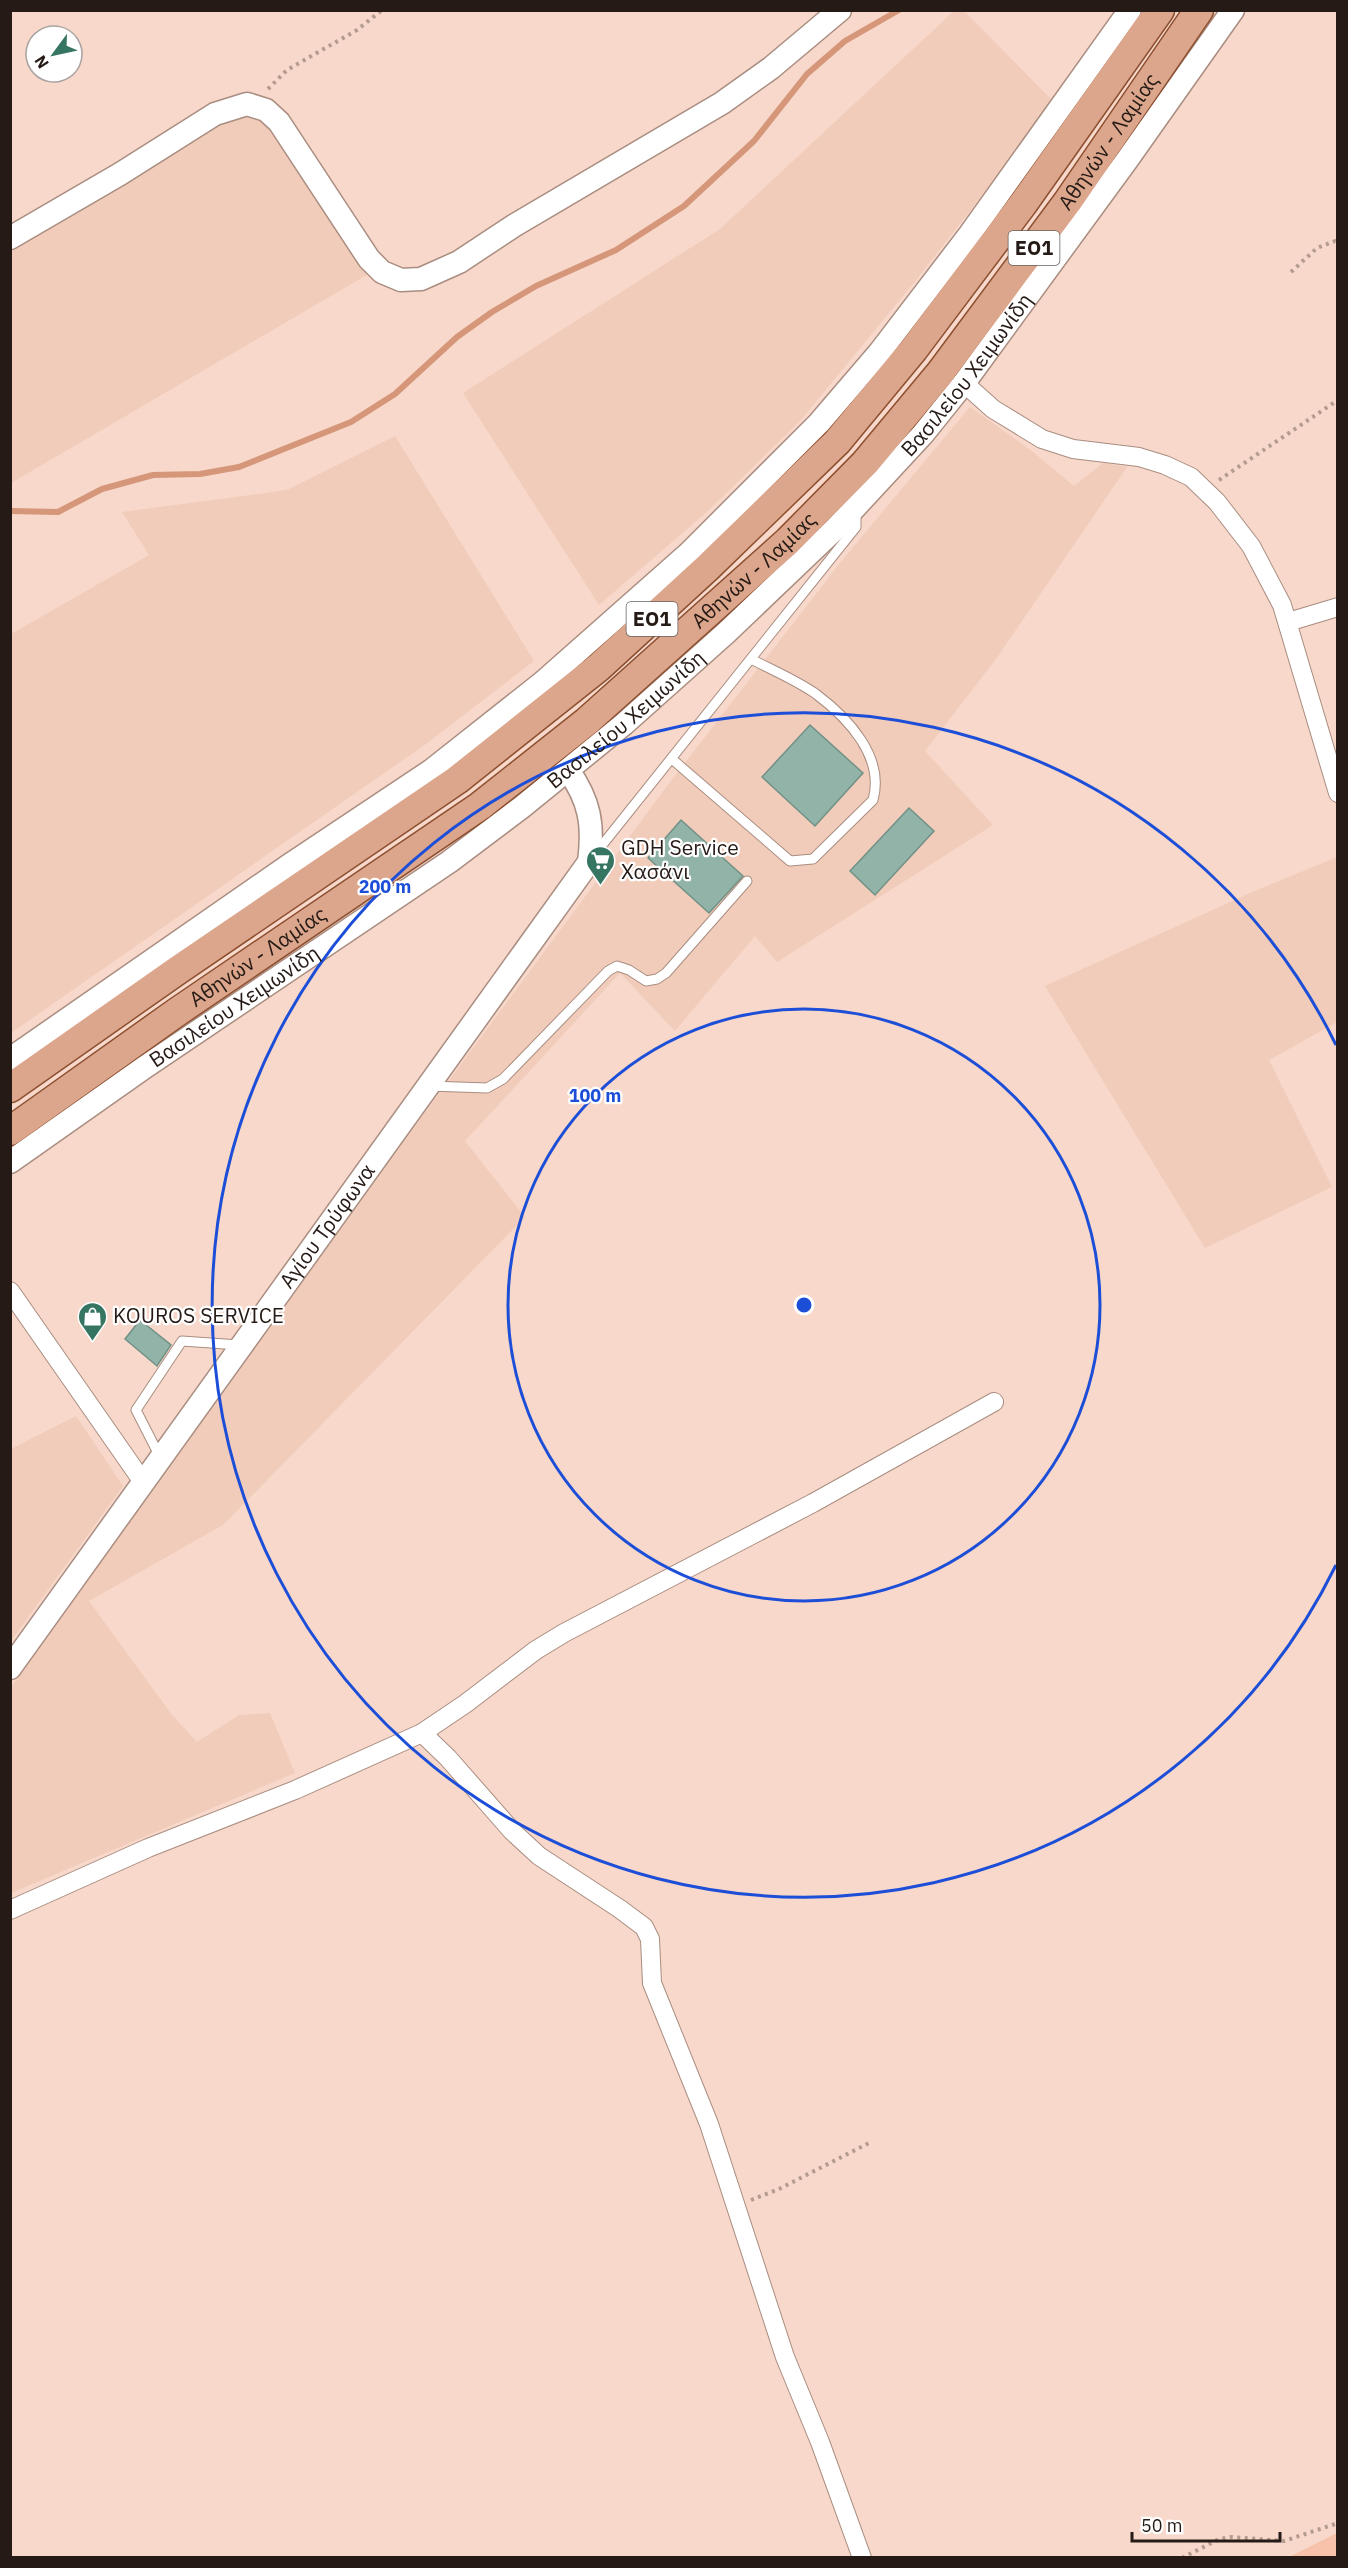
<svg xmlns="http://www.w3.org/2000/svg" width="1348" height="2568" font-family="'IBM Plex Sans',sans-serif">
  <rect width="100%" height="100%" fill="#f7d8ca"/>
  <!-- built -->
  <g fill="#f1ccba">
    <path d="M954,11H964L1051,99L1019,148L913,284L800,421L708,511L599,605L463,393L720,229Z"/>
    <path d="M245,115L263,118L277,132L351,253L372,272L11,483L10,245L222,122Z"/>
    <path d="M970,407L1032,451L1074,486L1103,463L1127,467L996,659L925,751L993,825L777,962L755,936L675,1031L620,973L465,1141L525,1217L223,1525L89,1601L172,1715L197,1742L239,1715L270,1713L295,1773L11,1893V1687L410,1133L670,782L840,563Z"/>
    <path d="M395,436L534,661L426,744L11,1033V634L149,555L122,512L287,490Z"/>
    <path d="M1337,857V1022L1269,1060L1332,1187L1205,1248L1045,986L1250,893Z"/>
    <path d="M76,1416L123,1486L11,1641V1449Z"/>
  </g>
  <!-- green -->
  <path fill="#f8c2aa" d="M1337,2533V2557H1289Z"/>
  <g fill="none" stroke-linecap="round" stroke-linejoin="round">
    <!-- stream -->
    <path stroke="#d59679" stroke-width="6" d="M10,511L58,512L102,489L153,475L200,474L239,467L351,422L395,394L457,337L492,312L536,286L616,250L684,206L754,141L807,74L845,41L899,10"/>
  </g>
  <!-- building -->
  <g fill="#92b3a7" stroke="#719186" stroke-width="1.5">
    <path d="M810,725L863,773L815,826L762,777Z"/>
    <path d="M909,808L934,831L875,895L850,871Z"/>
    <path d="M681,820L743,876L709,913L648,858Z"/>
    <path d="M140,1320L171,1345L157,1366L125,1339Z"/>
  </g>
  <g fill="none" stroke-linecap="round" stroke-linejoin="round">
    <defs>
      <g id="service">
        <path d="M672,759L790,861L813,859L873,800C885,757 848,718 816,694C796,680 772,670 751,659"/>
        <path d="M595,854L856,527V512"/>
        <path d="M429,1086L487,1088L503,1079L608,971L617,966L629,970L646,981L657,979L666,973L747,881"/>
        <path d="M160,1457L136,1410L182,1341L239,1345"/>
      </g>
      <g id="minor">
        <path d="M964,383L993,409L1042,439L1073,449L1139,457L1165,465L1191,477L1217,502L1251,546L1282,605L1338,793"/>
        <path d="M1288,622L1338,607"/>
        <path d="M10,1291L143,1482"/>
        <path d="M422,1733L448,1758L512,1831L539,1856L620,1909L644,1927L650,1939L652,1983L709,2124L785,2357L820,2442L862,2558"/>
        <path d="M10,1910L148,1848L295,1790L422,1733L465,1704L536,1650L564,1633L813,1503L994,1402"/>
      </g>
      <g id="tertiary">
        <path d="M10,238L120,174L215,114L247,104L266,110L279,122L369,259L382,272L401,280L421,279L459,262L515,225L722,103L771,68L840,10"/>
        <path d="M10,1059L288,866L432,770L542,683L689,553L819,423L879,353L970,234L1130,10"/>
        <path id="s1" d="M10,1162L145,1067L449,862L522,807L624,724L726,633L835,529L923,434L964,383L1127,160L1233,10"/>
        <path id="s2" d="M10,1668L589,862C594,825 590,801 568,770"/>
      </g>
      <g id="primary">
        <path d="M10,1088L178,970L457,780L599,667L707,568L837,442L914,349L1023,204L1160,10"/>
        <path id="s3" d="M10,1131L177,1012L480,806L586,722L788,541L865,463L940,373L1068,201L1199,10"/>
      </g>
    </defs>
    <!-- service casing -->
    <use href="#service" stroke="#a98d80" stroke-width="11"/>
    <!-- minor casing -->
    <use href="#minor" stroke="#a98d80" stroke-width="20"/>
    <!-- tertiary casing -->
    <use href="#tertiary" stroke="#a98d80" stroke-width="25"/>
    <!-- primary casing -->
    <use href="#primary" stroke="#8c4f30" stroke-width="31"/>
    <!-- path -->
    <g stroke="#b49b90" stroke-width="4" stroke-dasharray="3 4.5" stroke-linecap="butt">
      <path d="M268,89L287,70L357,30L382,10"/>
      <path d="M1291,272L1317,248L1335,241L1338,243"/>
      <path d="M1219,480L1338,400"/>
      <path d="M751,2200L779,2189L869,2143"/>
      <path d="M1182,2558L1219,2539L1232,2537L1284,2541L1338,2523"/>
    </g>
    <!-- service -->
    <use href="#service" stroke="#fff" stroke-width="9"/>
    <!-- minor -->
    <use href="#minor" stroke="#fff" stroke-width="18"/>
    <!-- tertiary -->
    <use href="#tertiary" stroke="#fff" stroke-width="22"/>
    <!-- primary -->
    <use href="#primary" stroke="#dca68c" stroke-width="28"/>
  </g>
  <!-- distance rings -->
  <g fill="none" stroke="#1d4ed8" stroke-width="3">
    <circle cx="804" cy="1305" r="296"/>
    <path d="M1336 1565A592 592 0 1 1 1336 1045"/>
  </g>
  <!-- icons -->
  <defs>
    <symbol id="supermarket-pin" viewBox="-11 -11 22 30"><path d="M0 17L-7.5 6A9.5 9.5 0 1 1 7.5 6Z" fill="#357562" stroke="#fff"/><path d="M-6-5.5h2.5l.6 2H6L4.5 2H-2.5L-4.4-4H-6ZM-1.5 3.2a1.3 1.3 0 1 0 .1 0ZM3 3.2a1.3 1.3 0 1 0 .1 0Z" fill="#fff"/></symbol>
    <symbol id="shop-pin" viewBox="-11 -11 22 30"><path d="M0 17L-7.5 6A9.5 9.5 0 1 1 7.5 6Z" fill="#357562" stroke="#fff"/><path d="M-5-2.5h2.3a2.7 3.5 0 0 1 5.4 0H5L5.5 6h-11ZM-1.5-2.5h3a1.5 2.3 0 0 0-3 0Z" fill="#fff"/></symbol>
  </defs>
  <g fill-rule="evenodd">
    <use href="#supermarket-pin" x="584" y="844" width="33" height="45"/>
    <use href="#shop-pin" x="76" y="1300" width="33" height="45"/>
  </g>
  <g text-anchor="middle" stroke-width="4.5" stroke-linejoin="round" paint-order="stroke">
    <!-- shield labels -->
    <g fill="#fff" stroke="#665f5b" stroke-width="1.5">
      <rect x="1008.5" y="231" width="51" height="34" rx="4.5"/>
      <rect x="626.5" y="602" width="51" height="34" rx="4.5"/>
    </g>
    <g font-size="20" font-weight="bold" fill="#251a15">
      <text x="1034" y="255">ΕΟ1</text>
      <text x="652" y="626">ΕΟ1</text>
    </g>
    <!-- street labels -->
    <g font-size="21" fill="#251a15" stroke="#fff">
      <text dy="7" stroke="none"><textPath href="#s3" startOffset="1491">Αθηνών - Λαμίας</textPath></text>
      <text dy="7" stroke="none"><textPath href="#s1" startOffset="1245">Βασιλείου Χειμωνίδη</textPath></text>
      <text dy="7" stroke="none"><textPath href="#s3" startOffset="933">Αθηνών - Λαμίας</textPath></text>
      <text dy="7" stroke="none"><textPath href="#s1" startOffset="759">Βασιλείου Χειμωνίδη</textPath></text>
      <text dy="7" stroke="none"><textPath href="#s3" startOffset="303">Αθηνών - Λαμίας</textPath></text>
      <text dy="7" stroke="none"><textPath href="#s1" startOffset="273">Βασιλείου Χειμωνίδη</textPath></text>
      <text dy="7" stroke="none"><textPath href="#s2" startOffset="544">Αγίου Τρύφωνα</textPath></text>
    </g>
    <!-- poi labels -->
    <g font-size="21" fill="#251a15" stroke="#fff" text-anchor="start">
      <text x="621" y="855">GDH Service<tspan x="621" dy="24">Χασάνι</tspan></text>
      <text x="113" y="1323">KOUROS SERVICE</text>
    </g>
  </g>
  <circle cx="804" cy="1305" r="9" fill="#1d4ed8" stroke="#fff" stroke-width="3"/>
  <g font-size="18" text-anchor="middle" font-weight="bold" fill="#1d4ed8" stroke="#fff" stroke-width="4.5" stroke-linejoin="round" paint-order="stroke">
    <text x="385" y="893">200 m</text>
    <text x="595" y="1102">100 m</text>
  </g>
  <!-- border -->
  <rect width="1348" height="2568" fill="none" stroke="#251a15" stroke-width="24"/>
  <!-- north arrow -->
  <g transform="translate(54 54) rotate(237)"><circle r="28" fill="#ffffff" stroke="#a8a3a1" stroke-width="1.5"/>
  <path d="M0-4.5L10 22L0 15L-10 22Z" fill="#357562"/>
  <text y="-9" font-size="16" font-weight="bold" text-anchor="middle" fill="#251a15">N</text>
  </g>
  <!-- scale -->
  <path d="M1132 2532v9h148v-9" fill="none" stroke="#251a15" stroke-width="3"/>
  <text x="1141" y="2532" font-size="18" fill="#251a15" stroke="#ffffff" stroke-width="4.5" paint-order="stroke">50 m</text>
</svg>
